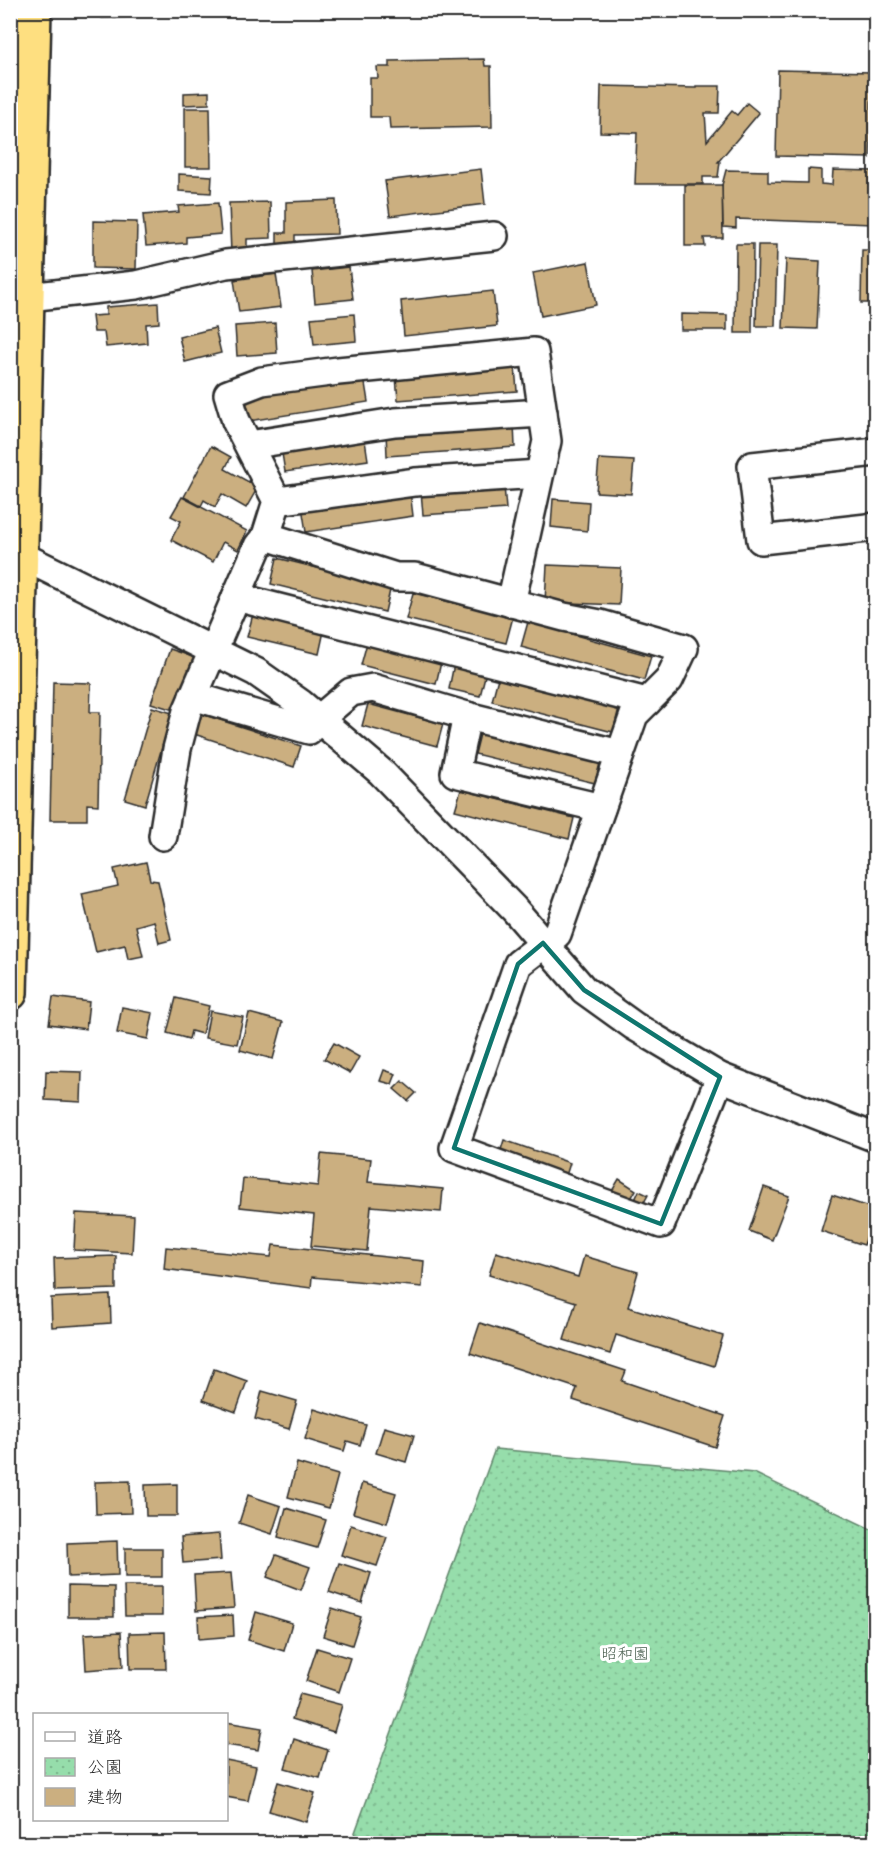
<svg xmlns="http://www.w3.org/2000/svg" width="886" height="1854" font-family="'Comic Neue','Klee One',sans-serif">
  <defs>
    <pattern id="park-dots" width="8" height="8" patternUnits="userSpaceOnUse" patternTransform="scale(1.5)"><rect width="8" height="8" fill="#96ddab"/><path d="M2 2h.1M6 6h.1" fill="none" stroke="#81be93" stroke-width="1.8" stroke-linecap="round"/></pattern>
  </defs>
  <rect width="100%" height="100%" fill="#fff"/>
  <filter id="ink" filterUnits="userSpaceOnUse"><feTurbulence type="fractalNoise" baseFrequency=".0167" numOctaves="2"/><feDisplacementMap in="SourceGraphic" scale="12" xChannelSelector="R" yChannelSelector="G"/><feConvolveMatrix kernelMatrix="1 2 1 2 8 2 1 2 1" color-interpolation-filters="sRGB"/></filter>
  <g filter="url(#ink)">
    <!-- park -->
    <path fill="url(#park-dots)" stroke="#60846b" stroke-width="1.5" d="M495,1449L754,1473L875,1531V1843L381,1844L353,1838Z"/>
    <!-- building -->
    <g fill="#cbaf80" stroke="#2b2b2b" stroke-width="1.5">
      <path d="M102,10H135V17L102,18Z"/>
      <path d="M484,59L485,66H491L492,127L390,129L389,117H370V78H378L377,67H390V61Z"/>
      <path d="M778,70L872,72L870,158L776,156Z"/>
      <path d="M601,86L696,88V86H720L719,113H705L707,141L732,111L737,115L747,103L759,113L718,162H720L718,177H703V184H635L637,133L600,132Z"/>
      <path d="M209,92V104L184,105V93Z"/>
      <path d="M185,108H210L211,167H185Z"/>
      <path d="M481,169L485,204L390,216L385,181Z"/>
      <path d="M808,169L821,170V184L832,185L833,170L874,171L873,224L736,219V228L723,227L722,185L726,170L768,171V182L808,183Z"/>
      <path d="M179,174L212,176L211,193L179,191Z"/>
      <path d="M685,185H722L723,238H704L705,246H685Z"/>
      <path d="M336,200L337,234L295,235V251H277V233H286V202Z"/>
      <path d="M270,202L271,238L247,239V253H231L229,203Z"/>
      <path d="M218,203L221,234L186,237V243L146,246L143,215L179,212L178,206Z"/>
      <path d="M93,221L137,222L136,269L93,268Z"/>
      <path d="M736,244H753L752,333H735Z"/>
      <path d="M758,245H777L775,326H756Z"/>
      <path d="M862,250H876V303H861Z"/>
      <path d="M786,259L820,261L817,329L783,328Z"/>
      <path d="M588,262L596,305L541,316L533,273Z"/>
      <path d="M349,267L353,299L315,303L312,271Z"/>
      <path d="M276,274L281,307L239,312L234,280Z"/>
      <path d="M493,291L497,326L404,336L401,301Z"/>
      <path d="M158,303L159,323L146,324L147,343L106,347L104,332H94L92,316L106,315V307Z"/>
      <path d="M354,314L356,341L314,345L311,318Z"/>
      <path d="M681,314L727,315V330H681Z"/>
      <path d="M275,323L277,353L237,356L235,326Z"/>
      <path d="M215,328L221,353L185,362L179,337Z"/>
      <path d="M515,367L517,391L398,400L396,377Z"/>
      <path d="M364,377L368,402L249,421L245,396Z"/>
      <path d="M514,423L515,447L387,456L386,432Z"/>
      <path d="M364,434L368,460L285,472L281,447Z"/>
      <path d="M211,446L231,457L225,469L258,487L246,508L222,494L215,507L204,500L201,506L184,497Z"/>
      <path d="M599,459L634,461L631,494L596,492Z"/>
      <path d="M504,486L506,509L423,515L421,491Z"/>
      <path d="M410,491L413,516L306,532L302,507Z"/>
      <path d="M182,497L247,531L238,550L223,542L213,562L171,540L181,521L171,516Z"/>
      <path d="M553,499L589,502L587,531L551,527Z"/>
      <path d="M277,558L391,586L385,612L271,584Z"/>
      <path d="M547,565L621,568L619,605L545,602Z"/>
      <path d="M413,593L513,617L506,643L406,619Z"/>
      <path d="M253,614L324,631L319,654L247,637Z"/>
      <path d="M528,622L651,656L644,680L521,647Z"/>
      <path d="M368,639L442,658L436,684L361,665Z"/>
      <path d="M170,649L196,658L177,711L151,703Z"/>
      <path d="M454,664L486,672L480,696L449,689Z"/>
      <path d="M499,674L620,704L613,732L492,701Z"/>
      <path d="M53,682L91,683L90,712H100L98,805L87,804V820H50Z"/>
      <path d="M368,704L443,724L437,746L362,726Z"/>
      <path d="M152,707L172,713L145,805L125,799Z"/>
      <path d="M198,713L301,746L294,767L191,733Z"/>
      <path d="M480,734L600,763L595,783L475,754Z"/>
      <path d="M461,790L574,818L569,839L455,810Z"/>
      <path d="M146,862L150,880L158,881L171,940L159,943L154,921L136,926L143,956L128,959L125,945L96,952L82,894L118,886L114,869Z"/>
      <path d="M53,997L89,1002L86,1029L49,1024Z"/>
      <path d="M176,998L209,1006L202,1034L191,1031L189,1039L167,1033Z"/>
      <path d="M122,1007L153,1013L148,1039L117,1033Z"/>
      <path d="M210,1011L243,1017L237,1044L205,1038Z"/>
      <path d="M249,1013L283,1022L273,1059L240,1050Z"/>
      <path d="M334,1043L359,1057L350,1073L324,1059Z"/>
      <path d="M384,1070L396,1074L392,1084L380,1081Z"/>
      <path d="M46,1071L82,1072L81,1102L45,1100Z"/>
      <path d="M402,1081L416,1093L408,1101L394,1089Z"/>
      <path d="M504,1140L570,1163L565,1179L499,1156Z"/>
      <path d="M321,1154L371,1159L368,1182L443,1189L441,1212L371,1206L367,1251L311,1246L314,1215L240,1207L243,1178L318,1186Z"/>
      <path d="M619,1179L636,1190L629,1202L612,1191Z"/>
      <path d="M764,1187L789,1196L772,1240L749,1231Z"/>
      <path d="M639,1191L648,1195L642,1206L634,1202Z"/>
      <path d="M832,1195L875,1209L864,1245L821,1231Z"/>
      <path d="M76,1213L134,1216L132,1253L74,1250Z"/>
      <path d="M273,1245L424,1261L422,1287L312,1277L311,1288L164,1269L166,1247L271,1257Z"/>
      <path d="M496,1252L578,1277L584,1256L638,1272L628,1307L723,1336L714,1366L616,1335L610,1354L564,1340L576,1302L489,1275Z"/>
      <path d="M116,1256V1289L55,1291L54,1258Z"/>
      <path d="M110,1295L111,1323L52,1327L51,1298Z"/>
      <path d="M480,1323L626,1371L622,1381L725,1416L715,1447L573,1400L577,1388L470,1353Z"/>
      <path d="M214,1369L247,1381L236,1412L203,1400Z"/>
      <path d="M262,1391L297,1401L289,1429L255,1419Z"/>
      <path d="M314,1409L366,1425L360,1445L347,1441L344,1451L305,1439Z"/>
      <path d="M384,1427L414,1435L406,1462L376,1453Z"/>
      <path d="M297,1463L338,1475L329,1508L288,1497Z"/>
      <path d="M130,1481L131,1513L96,1514L95,1482Z"/>
      <path d="M362,1483L396,1493L387,1523L353,1513Z"/>
      <path d="M177,1484V1516H146L145,1485Z"/>
      <path d="M248,1495L281,1506L272,1534L239,1523Z"/>
      <path d="M286,1508L326,1520L317,1548L278,1537Z"/>
      <path d="M351,1525L387,1537L377,1566L341,1555Z"/>
      <path d="M219,1534L221,1560L183,1563L181,1537Z"/>
      <path d="M117,1541L118,1575L68,1577L67,1543Z"/>
      <rect x="125" y="1548" width="37" height="29"/>
      <path d="M276,1555L310,1567L301,1590L267,1577Z"/>
      <path d="M339,1563L371,1573L362,1603L329,1592Z"/>
      <path d="M231,1573L234,1608L196,1611L194,1575Z"/>
      <path d="M68,1586L114,1587V1617H68Z"/>
      <path d="M124,1586H162V1616H125Z"/>
      <path d="M332,1608L361,1617L352,1645L323,1636Z"/>
      <path d="M256,1612L292,1623L284,1651L248,1640Z"/>
      <path d="M233,1615L234,1636L199,1639L198,1617Z"/>
      <path d="M121,1632L123,1667L86,1670L84,1634Z"/>
      <path d="M165,1632L166,1669H130L129,1633Z"/>
      <path d="M317,1648L350,1658L339,1692L306,1681Z"/>
      <path d="M300,1694L342,1705L334,1732L292,1719Z"/>
      <path d="M226,1722L262,1728L258,1750L226,1745Z"/>
      <path d="M294,1739L328,1750L320,1778L285,1768Z"/>
      <path d="M226,1760L256,1766L248,1801L226,1797Z"/>
      <path d="M278,1782L315,1793L306,1822L269,1811Z"/>
    </g>
    <g fill="none" stroke-linecap="round" stroke-linejoin="round">
      <defs>
        <g id="minor">
          <path d="M10,299L136,285L226,264L494,236"/>
          <path d="M249,445L395,422L543,413"/>
          <path d="M876,452L752,466L761,540L876,527"/>
          <path d="M277,501L415,482L539,474"/>
          <path d="M266,536L396,577H415L564,617L600,624L684,648L669,680L634,715L557,934L518,964L454,1148L661,1224L720,1077"/>
          <path d="M10,553L20,555L256,672L300,703L381,772L514,909L584,990L634,1026L720,1077L876,1138"/>
          <path d="M236,597L647,702"/>
          <path d="M193,696L309,730L319,719L351,692L373,688L467,716L455,773L601,808"/>
          <path d="M467,716L620,754"/>
          <path d="M163,836L177,749L187,711L258,546L266,536L277,501L236,421L228,394L262,381L338,371L534,352L547,441L511,603"/>
        </g>
        <path id="highway" d="M10,993L34,10"/>
      </defs>
      <!-- minor casing -->
      <use href="#minor" stroke="#2b2b2b" stroke-width="32"/>
      <!-- highway casing -->
      <use href="#highway" stroke="#2b2b2b" stroke-width="38"/>
      <!-- minor -->
      <use href="#minor" stroke="#fff" stroke-width="27"/>
      <!-- highway -->
      <use href="#highway" stroke="#fedf80" stroke-width="33"/>
    </g>
  </g>
  <!-- marked area -->
  <path fill="none" stroke="#0f766e" stroke-width="4.5" stroke-linejoin="round" d="M543,943L584,990L720,1077L661,1224L454,1148L518,964Z"/>
  <g text-anchor="middle" stroke-width="6" stroke-linejoin="round" paint-order="stroke">
    <!-- park labels -->
    <g font-size="16" fill="#4b6051" stroke="#fff">
      <text x="625" y="1659">昭和園</text>
    </g>
  </g>
  <!-- margin -->
  <rect width="886" height="1854" fill="none" stroke="#fff" stroke-width="36"/>
  <rect x="18" y="18" width="850" height="1818" fill="none" stroke="#2b2b2b" stroke-width="2" filter="url(#ink)"/>
  <!-- legend -->
  <rect x="33" y="1713" width="195" height="108" fill="#ffffff" stroke="#aaaaaa" stroke-width="1.5"/>
  <rect x="45" y="1732" width="30" height="9" fill="#ffffff" stroke="#aaaaaa" stroke-width="1.5"/>
  <text x="87" y="1743" font-size="18" fill="#2b2b2b">道路</text>
  <rect x="45" y="1758" width="30" height="18" fill="url(#park-dots)" stroke="#aaaaaa" stroke-width="1.5"/>
  <text x="87" y="1773" font-size="18" fill="#2b2b2b">公園</text>
  <rect x="45" y="1788" width="30" height="18" fill="#cbaf80" stroke="#aaaaaa" stroke-width="1.5"/>
  <text x="87" y="1803" font-size="18" fill="#2b2b2b">建物</text>
</svg>
